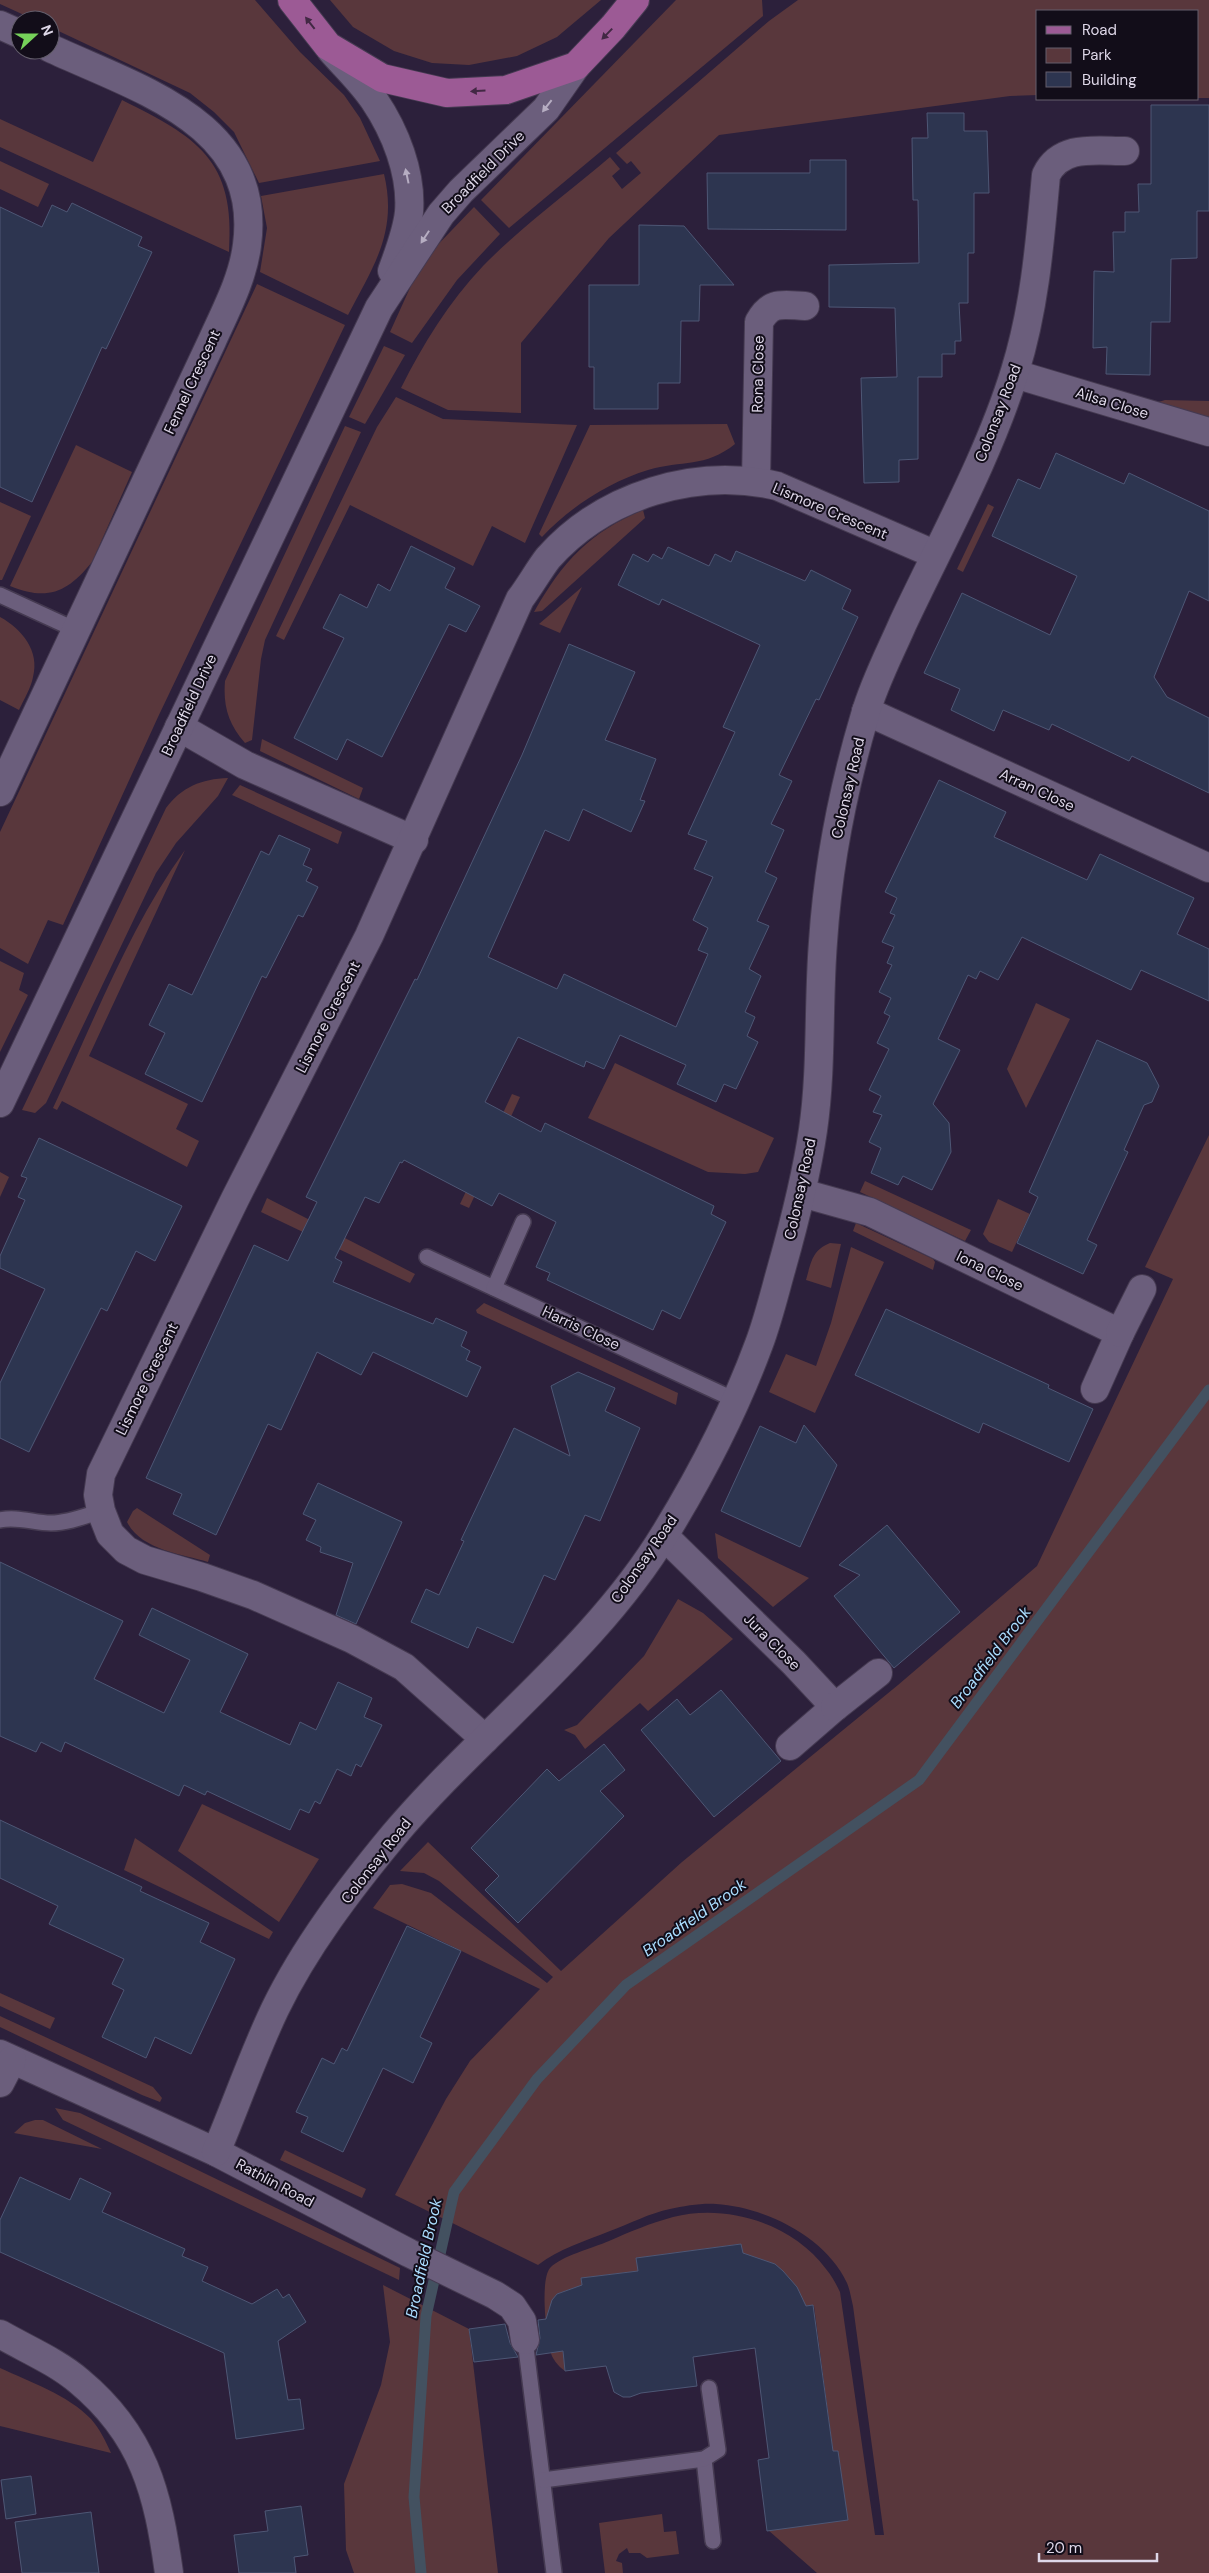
<svg xmlns="http://www.w3.org/2000/svg" width="1209" height="2573" font-family="'DM Sans',sans-serif">
  <rect width="100%" height="100%" fill="#2c203b"/>
  <!-- green -->
  <g fill="#59373c">
    <path d="M0,0H255L300,52L344,95L360,118L380,161L259,183L234,132L214,112L190,93L50,27V20H35L0,4Z"/>
    <path d="M330,0H601L557,37L517,56L469,65L432,63L394,51L353,27Z"/>
    <path d="M676,0H762L763,16L509,228L481,200Z"/>
    <path d="M798,0H1209V98H1198V11H1038V95L1010,96L719,135L609,238L521,343V413L448,410L401,388C423,344 449,302 483,266C520,228 570,191 610,157L620,169L612,176L622,189L641,173L631,161L627,164L616,153L769,21Z"/>
    <path d="M122,100C196,137 236,159 229,252L0,147V119L93,162Z"/>
    <path d="M0,161L49,184L38,207L0,189Z"/>
    <path d="M384,174C398,232 373,267 348,315L260,272L267,228L261,196Z"/>
    <path d="M474,207L500,234L457,280L412,343L390,332L414,279L428,255Z"/>
    <path d="M257,284L345,325L158,717L63,925L48,920L28,964L0,948V832Z"/>
    <path d="M384,346L405,355L365,424L349,417Z"/>
    <path d="M396,397L443,419L577,425L525,543L492,526L473,566L350,505L284,640L276,636L377,427Z"/>
    <path d="M1165,400L1209,401V420L1152,404Z"/>
    <path d="M727,424L735,444C705,468 682,460 648,470C609,482 570,507 542,537L539,534L590,425Z"/>
    <path d="M345,426L361,432L265,640L261,659L252,740L245,743C228,724 223,705 225,681Z"/>
    <path d="M76,445L132,472L92,562C67,593 47,601 10,586Z"/>
    <path d="M0,502L31,516L2,580H0Z"/>
    <path d="M988,504L994,507L963,572L957,569Z"/>
    <path d="M643,510L645,518L542,611L534,612C562,562 590,532 643,510Z"/>
    <path d="M582,587L560,633L539,624Z"/>
    <path d="M0,617C22,629 40,651 33,677C31,688 24,699 19,710L0,700Z"/>
    <path d="M262,739L363,788L359,799L260,751Z"/>
    <path d="M228,778L218,796L176,843L156,873L46,1103L35,1113L22,1110L166,808C182,787 201,779 228,778Z"/>
    <path d="M240,785L342,832L338,844L232,795Z"/>
    <path d="M185,850L89,1056L188,1104L176,1129L199,1141L187,1167L62,1101L57,1110L53,1108C94,1021 129,928 185,850Z"/>
    <path d="M0,961L24,973L19,990L28,995L0,1052Z"/>
    <path d="M1036,1003L1070,1019L1026,1108L1007,1069Z"/>
    <path d="M615,1063L774,1138L758,1172L745,1174L708,1172L588,1118Z"/>
    <path d="M512,1094L520,1097L469,1208L460,1204Z"/>
    <path d="M1209,1135V2573H817L768,2530L847,2520L838,2451H833L814,2306H805C794,2278 775,2258 743,2256L740,2244L637,2258L638,2271L581,2278L583,2296L564,2292L557,2294L550,2307L560,2324L565,2371C558,2366 552,2359 550,2350C546,2334 540,2280 550,2268C561,2256 593,2248 609,2241C629,2232 651,2223 673,2217C727,2203 793,2224 826,2269C832,2276 836,2284 840,2292L875,2535H884L853,2306C851,2298 850,2290 847,2283C826,2237 765,2207 716,2204C702,2203 684,2206 670,2209C650,2213 629,2224 610,2231C585,2241 559,2249 538,2265L395,2195L446,2099L470,2061L540,1989L373,1908L390,1885L402,1884L431,1893L547,1983L553,1977L439,1881L424,1873L400,1871L428,1842L561,1971L682,1862L898,1685L1037,1566L1173,1279L1145,1267Z"/>
    <path d="M0,1172L9,1177L0,1197Z"/>
    <path d="M865,1181L971,1230L965,1241L860,1192Z"/>
    <path d="M267,1198L415,1274L410,1283L261,1212Z"/>
    <path d="M998,1199L1030,1214L1012,1252L989,1242L983,1234Z"/>
    <path d="M856,1223L933,1259L935,1262L933,1270L853,1231Z"/>
    <path d="M830,1243L841,1244L831,1288L806,1280C811,1263 812,1250 830,1243Z"/>
    <path d="M851,1247L884,1262L815,1413L769,1392L786,1354L816,1366L831,1323Z"/>
    <path d="M484,1303L678,1393L676,1405L477,1313L476,1310Z"/>
    <path d="M137,1508L210,1555L208,1562C182,1554 141,1550 127,1522L133,1511Z"/>
    <path d="M715,1533L809,1578L773,1607L718,1558Z"/>
    <path d="M678,1599L703,1613L733,1639L648,1711L640,1703L585,1749L575,1735L564,1730L577,1725L644,1656Z"/>
    <path d="M202,1804L319,1859L279,1922L178,1851Z"/>
    <path d="M135,1838L273,1932L269,1939L124,1870Z"/>
    <path d="M0,1993L55,2018L50,2029L0,2006Z"/>
    <path d="M0,2016L153,2087L162,2098L160,2102L142,2095L0,2027Z"/>
    <path d="M55,2108L80,2113L400,2268L399,2280L63,2120Z"/>
    <path d="M35,2120H43L102,2149L14,2133L25,2123Z"/>
    <path d="M285,2150L366,2189L362,2198L280,2160Z"/>
    <path d="M383,2285L469,2329L498,2573H354L346,2550L344,2484L381,2385L390,2342Z"/>
    <path d="M0,2368C30,2382 68,2395 91,2419C100,2429 106,2442 111,2453L0,2426Z"/>
    <path d="M662,2514L664,2532L676,2531L679,2554L647,2558L640,2553H629L627,2548L619,2554L616,2561L622,2563L623,2573H605L599,2523Z"/>
  </g>
  <g fill="none" stroke-linecap="round" stroke-linejoin="round">
    <!-- stream -->
    <path stroke="#435160" stroke-width="11" d="M421,2573L414,2497L426,2316L454,2192L537,2079L626,1985L919,1780L1209,1390"/>
  </g>
  <!-- building -->
  <g fill="#2d3550" stroke="#4e5775">
    <path d="M1151,105H1209V211H1197V258L1171,259L1170,322H1151L1150,375L1106,374L1107,347L1093,348L1094,271L1114,272L1113,232H1125V212H1139L1138,184H1151Z"/>
    <path d="M927,113H964V131H987L989,193H974V253H968V303H959L961,341H955V354H942V377H918V459L899,460V482L864,483L861,378L897,377L895,308L829,307V265L919,263L918,200H913L912,138H928Z"/>
    <path d="M810,160H846V230L708,229L707,173H810Z"/>
    <path d="M72,203L142,237L138,246L152,252L106,349L102,347L32,502L0,487V207L42,227L52,205L67,212Z"/>
    <path d="M639,225L684,226L734,285H700L699,321H681L680,383H658V409H594V367H589V285H639Z"/>
    <path d="M1056,453L1124,484L1129,473L1209,511V601L1189,591L1154,677L1167,697L1209,718V793L1132,756L1129,761L1052,724L1049,730L1003,710L994,731L951,710L960,689L924,673L962,593L1050,635L1077,576L992,536L1018,479L1040,489Z"/>
    <path d="M411,546L455,568L445,588L480,606L466,632L449,624L382,757L347,739L337,760L294,738L344,638L323,628L340,594L367,608L378,584L390,591Z"/>
    <path d="M668,547L709,566L715,554L731,562L736,551L805,581L811,570L851,590L842,609L858,617L819,700L816,699L779,775L792,781L771,824L784,830L765,872L777,878L757,921L769,926L749,969L761,976L745,1012L755,1017L747,1036L758,1042L736,1089L724,1084L716,1102L677,1084L686,1065L620,1035L604,1069L586,1061L584,1067L518,1037L485,1102L541,1132L545,1123L714,1206L711,1214L726,1222L680,1319L662,1310L653,1330L547,1280L550,1273L536,1267L556,1222L499,1193L492,1206L404,1160L402,1163L400,1162L379,1203L365,1197L335,1258L342,1262L333,1282L433,1324L436,1318L467,1332L461,1346L470,1351L466,1360L481,1367L467,1397L373,1352L361,1375L317,1352L281,1430L268,1424L216,1535L173,1514L182,1494L146,1478L254,1245L288,1261L317,1202L306,1197L415,979L417,980L522,755L569,644L635,672L605,740L656,759L640,800L645,801L631,832L583,809L569,841L545,830L488,957L557,989L564,974L676,1027L708,954L698,950L708,928L693,920L713,877L694,869L707,841L688,834L735,732L723,727L760,645L662,599L659,605L618,585L633,554L648,562L653,554L662,559Z"/>
    <path d="M939,780L1006,812L994,837L1087,880L1100,854L1194,898L1177,934L1209,949V1001L1141,970L1131,990L1022,937L998,980L980,971L976,979L968,975L938,1039L960,1050L933,1104L949,1123L951,1152L932,1190L903,1176L898,1185L871,1173L881,1148L869,1142L882,1115L873,1112L881,1096L869,1090L889,1049L877,1043L890,1016L884,1013L891,998L879,992L892,965L887,963L894,947L882,942L895,915L890,913L897,898L885,892Z"/>
    <path d="M279,835L310,849L303,865L312,869L306,881L318,887L303,917L298,915L266,978L262,976L202,1102L145,1074L165,1033L149,1025L169,984L192,995L261,851L269,855Z"/>
    <path d="M1097,1040L1147,1063L1159,1086L1152,1102L1144,1105L1124,1150L1128,1152L1087,1240L1097,1245L1083,1274L1017,1243L1038,1197L1029,1192Z"/>
    <path d="M39,1138L182,1206L155,1261L136,1251L107,1311L101,1308L29,1452L0,1438V1383L45,1289L0,1268V1256L25,1200L18,1197L27,1178L21,1176Z"/>
    <path d="M886,1309L1049,1385L1048,1388L1093,1409L1069,1462L983,1423L979,1433L855,1375Z"/>
    <path d="M578,1372L615,1388L605,1411L640,1428L600,1521L585,1515L555,1580L544,1575L513,1643L477,1627L468,1648L411,1622L426,1589L439,1595L464,1541L461,1540L514,1428L570,1456L551,1386Z"/>
    <path d="M804,1425L837,1465L800,1547L721,1511L760,1426L796,1443Z"/>
    <path d="M318,1483L402,1522L356,1624L336,1615L353,1563L320,1552L321,1547L306,1540L316,1520L303,1514Z"/>
    <path d="M887,1525L960,1612L894,1668L834,1596L860,1575L839,1565Z"/>
    <path d="M0,1562L123,1621L94,1679L164,1713L190,1660L139,1635L152,1608L248,1654L220,1712L290,1745L300,1722L316,1730L338,1682L372,1698L364,1717L382,1725L361,1767L356,1764L351,1776L337,1769L320,1804L315,1801L309,1813L300,1809L290,1830L207,1791L205,1795L184,1785L179,1796L65,1742L61,1752L41,1742L36,1752L0,1736Z"/>
    <path d="M721,1690L781,1761L714,1817L641,1730L677,1699L690,1715Z"/>
    <path d="M604,1744L625,1770L600,1791L624,1816L518,1923L485,1890L499,1876L471,1848L547,1769L559,1781Z"/>
    <path d="M0,1820L142,1887L140,1891L209,1923L200,1942L235,1959L191,2054L155,2037L146,2058L102,2037L124,1990L112,1984L124,1959L49,1924L58,1906L0,1878Z"/>
    <path d="M407,1926L461,1951L420,2037L432,2043L413,2083L383,2068L343,2152L301,2132L308,2117L296,2112L322,2058L334,2064L342,2048L347,2051Z"/>
    <path d="M20,2177L70,2200L80,2178L111,2193L102,2212L185,2249L182,2256L208,2267L202,2281L252,2304L277,2289L283,2298L289,2294L306,2322L278,2341L288,2400L300,2399L304,2429L236,2439L224,2353L0,2252V2220Z"/>
    <path d="M741,2244L743,2253L775,2264L783,2271L797,2287L806,2306L813,2305L833,2451H838L848,2520L767,2531L758,2460L769,2458L755,2348L693,2357L697,2386L641,2393L630,2397H623L614,2392L606,2366L565,2371L563,2351L536,2355L540,2338L538,2320L546,2319L552,2300L557,2294L582,2285L581,2278L638,2271L636,2258Z"/>
    <path d="M505,2324L510,2343L518,2357L474,2362L469,2329Z"/>
    <path d="M31,2476L36,2514L6,2519L1,2480Z"/>
    <path d="M301,2506L308,2555L294,2557L296,2573H239L234,2535L268,2531L265,2511Z"/>
    <path d="M91,2512L99,2573H22L15,2522Z"/>
  </g>
  <g fill="none" stroke-linecap="round" stroke-linejoin="round">
    <defs>
      <g id="lane">
        <path d="M0,595L76,630"/>
        <path d="M427,1257L735,1400"/>
        <path d="M494,1288L523,1222"/>
        <path d="M0,1520C17,1516 34,1523 51,1523C68,1523 85,1516 101,1511"/>
        <path d="M525,2340L554,2573"/>
        <path d="M704,2459L713,2541"/>
        <path d="M543,2480L704,2459L718,2450L709,2388"/>
      </g>
      <g id="street">
        <path d="M0,25L20,34"/>
        <path d="M1015,374L1209,432"/>
        <path d="M756,481L759,322C771,300 783,305 805,306"/>
        <path d="M866,711L1209,868"/>
        <path d="M179,727L245,765L414,840"/>
        <path d="M0,792L212,341C226,310 243,278 247,245C263,123 138,89 50,48"/>
        <path d="M802,1193L870,1212L1120,1333L1095,1389"/>
        <path d="M1120,1333L1142,1289"/>
        <path d="M664,1536L794,1663L835,1707L790,1746"/>
        <path d="M835,1707L878,1673"/>
        <path d="M485,1739L404,1667L352,1639L253,1595L202,1577L145,1560L126,1550L110,1534L101,1511L98,1495L101,1474L235,1199L369,936L520,599C530,586 538,571 548,558C604,495 696,467 777,486L934,554"/>
        <path d="M0,2054L216,2152L409,2253L495,2295L512,2306L522,2321L525,2340"/>
        <path d="M0,2083L12,2060"/>
        <path d="M216,2152C236,2105 253,2055 275,2009C305,1947 350,1888 393,1836C479,1734 597,1647 666,1532C702,1473 735,1409 759,1344C768,1320 774,1295 781,1270C794,1224 806,1178 813,1130C822,1068 818,1005 823,942C828,865 843,789 865,715C874,683 890,653 903,623C941,542 989,456 1015,371C1035,307 1040,241 1046,175C1061,144 1096,151 1125,151"/>
        <path d="M0,2334C26,2349 57,2362 79,2381C144,2435 158,2493 169,2573"/>
      </g>
      <g id="secondary">
        <path d="M331,50C345,66 362,82 374,100C395,131 412,173 409,212C407,232 399,252 392,271"/>
        <path d="M0,1103L379,308L441,214L461,191L546,109L576,66"/>
      </g>
      <path id="primary" d="M292,0L328,46L382,78L447,93L506,90L576,66L613,27L635,0"/>
    </defs>
    <!-- lane casing -->
    <use href="#lane" stroke="#453a51" stroke-width="18"/>
    <!-- street casing -->
    <use href="#street" stroke="#453a51" stroke-width="30"/>
    <!-- secondary casing -->
    <use href="#secondary" stroke="#453a51" stroke-width="30"/>
    <!-- primary casing -->
    <use href="#primary" stroke="#453a51" stroke-width="30"/>
    <!-- lane -->
    <use href="#lane" stroke="#6b5e7c" stroke-width="15"/>
    <!-- street -->
    <use href="#street" stroke="#6b5e7c" stroke-width="28"/>
    <!-- secondary -->
    <use href="#secondary" stroke="#6b5e7c" stroke-width="28"/>
    <!-- primary -->
    <use href="#primary" stroke="#9c5a95" stroke-width="28"/>
  </g>
  <!-- one-way arrows -->
  <defs><path id="oneway-solid" d="M-6-.8H1V-3.2L6.5 0L1 3.2V.8H-6Z" transform="scale(1.25)"/></defs>
  <g fill="#422844">
    <use href="#oneway-solid" transform="translate(310 23) rotate(-128)"/>
    <use href="#oneway-solid" transform="translate(607 34) rotate(134)"/>
    <use href="#oneway-solid" transform="translate(478 91) rotate(177)"/>
  </g>
  <g fill="#b6adc2">
    <use href="#oneway-solid" transform="translate(547 106) rotate(128)"/>
    <use href="#oneway-solid" transform="translate(407 176) rotate(-102)"/>
    <use href="#oneway-solid" transform="translate(425 237) rotate(123)"/>
  </g>
  <g text-anchor="middle" stroke-width="4" stroke-linejoin="round" paint-order="stroke">
    <!-- street labels -->
    <g font-size="15" fill="#ded7e8" stroke="#120d19">
      <text transform="translate(483 172) rotate(-45)" y="5">Broadfield Drive</text>
      <text transform="translate(758 374) rotate(-89)" y="5">Rona Close</text>
      <text transform="translate(192 382) rotate(-65)" y="5">Fennel Crescent</text>
      <text transform="translate(1112 403) rotate(17)" y="5">Ailsa Close</text>
      <text transform="translate(998 413) rotate(-69)" y="5">Colonsay Road</text>
      <text transform="translate(830 511) rotate(23)" y="5">Lismore Crescent</text>
      <text transform="translate(189 705) rotate(-65)" y="5">Broadfield Drive</text>
      <text transform="translate(848 788) rotate(-77)" y="5">Colonsay Road</text>
      <text transform="translate(1037 790) rotate(25)" y="5">Arran Close</text>
      <text transform="translate(328 1017) rotate(-63)" y="5">Lismore Crescent</text>
      <text transform="translate(800 1189) rotate(-78)" y="5">Colonsay Road</text>
      <text transform="translate(990 1271) rotate(26)" y="5">Iona Close</text>
      <text transform="translate(581 1328) rotate(25)" y="5">Harris Close</text>
      <text transform="translate(147 1379) rotate(-64)" y="5">Lismore Crescent</text>
      <text transform="translate(644 1559) rotate(-55)" y="5">Colonsay Road</text>
      <text transform="translate(772 1642) rotate(45)" y="5">Jura Close</text>
      <text transform="translate(376 1861) rotate(-52)" y="5">Colonsay Road</text>
      <text transform="translate(275 2183) rotate(28)" y="5">Rathlin Road</text>
    </g>
    <!-- water labels -->
    <g font-size="16" font-style="italic" fill="#abddff" stroke="#120d19">
      <text transform="translate(990 1657) rotate(-53)" y="6">Broadfield Brook</text>
      <text transform="translate(694 1917) rotate(-35)" y="6">Broadfield Brook</text>
      <text transform="translate(423 2258) rotate(-78)" y="6">Broadfield Brook</text>
    </g>
  </g>
  <!-- legend -->
  <rect x="1036" y="10" width="162" height="90" fill="#120d19" stroke="#645e6c"/>
  <rect x="1046" y="26" width="25" height="8" fill="#9c5a95" stroke="#645e6c"/>
  <text x="1082" y="35" font-size="15" fill="#ded7e8">Road</text>
  <rect x="1046" y="48" width="25" height="15" fill="#59373c" stroke="#645e6c"/>
  <text x="1082" y="60" font-size="15" fill="#ded7e8">Park</text>
  <rect x="1046" y="72" width="25" height="15" fill="#2d3550" stroke="#645e6c"/>
  <text x="1082" y="85" font-size="15" fill="#ded7e8">Building</text>
  <!-- north arrow -->
  <g transform="translate(35 35) rotate(69)"><circle r="24" fill="#120d19" stroke="#645e6c"/>
  <path d="M0-4L9 19L0 12L-9 19Z" fill="#76d25a"/>
  <text y="-8" font-size="14" font-weight="bold" text-anchor="middle" fill="#ded7e8">N</text>
  </g>
  <!-- scale -->
  <path d="M1039 2553v8h118v-8" fill="none" stroke="#ded7e8" stroke-width="2.5"/>
  <text x="1046" y="2553" font-size="15" fill="#ded7e8" stroke="#120d19" stroke-width="4" paint-order="stroke">20 m</text>
</svg>
